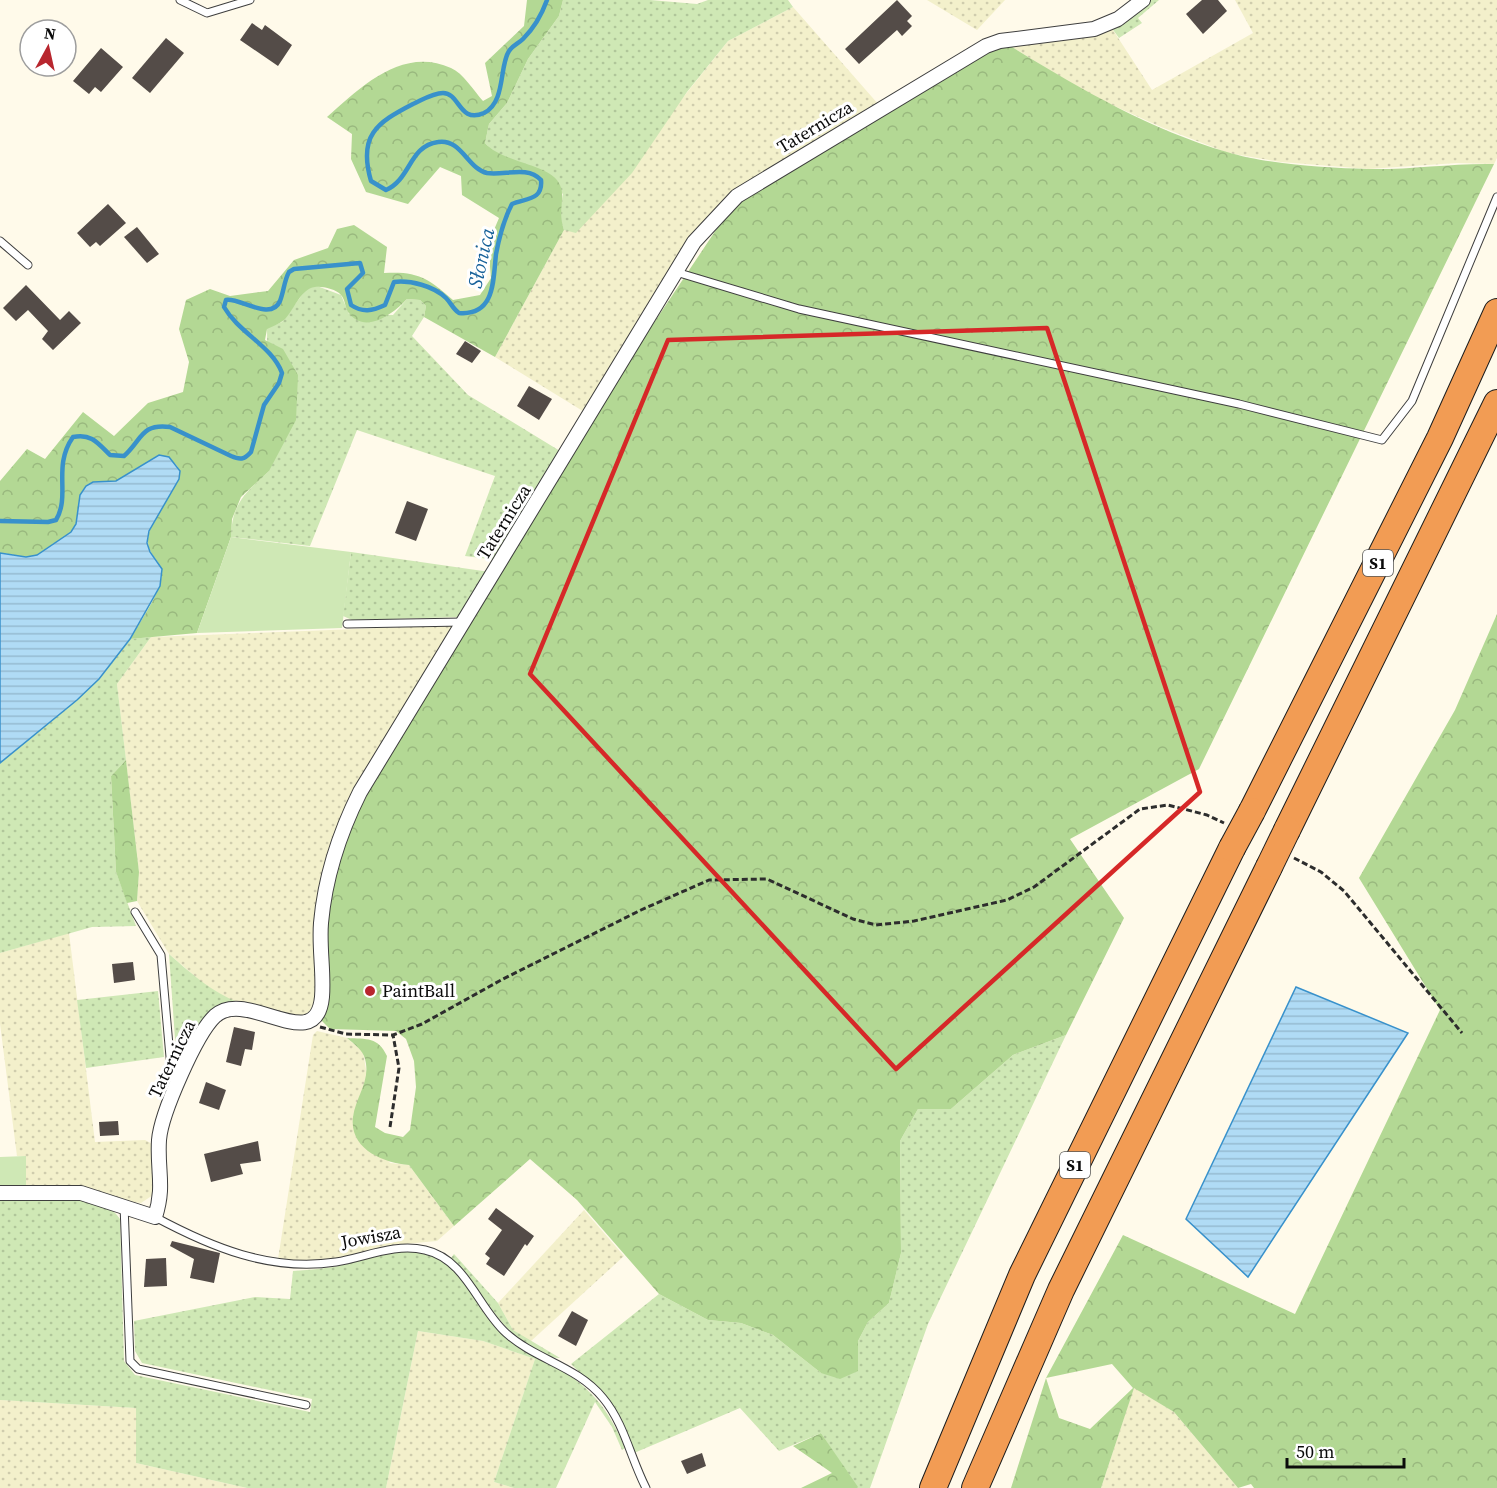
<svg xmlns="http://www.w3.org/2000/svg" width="1497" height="1488" font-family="'Source Serif 4',serif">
  <defs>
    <pattern id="farmland-dots" width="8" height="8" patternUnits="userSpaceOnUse" patternTransform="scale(1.5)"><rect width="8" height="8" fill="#f3f0cb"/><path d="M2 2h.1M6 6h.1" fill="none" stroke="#cfccad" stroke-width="1.8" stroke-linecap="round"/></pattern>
    <pattern id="grass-dots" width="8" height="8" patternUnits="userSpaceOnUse" patternTransform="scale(1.5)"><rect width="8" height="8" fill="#cfe8b5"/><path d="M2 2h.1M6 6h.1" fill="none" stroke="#b0c69a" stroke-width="1.8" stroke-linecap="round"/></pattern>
    <pattern id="forest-crowns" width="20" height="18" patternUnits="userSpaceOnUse" patternTransform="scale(1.5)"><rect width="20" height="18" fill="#b3d894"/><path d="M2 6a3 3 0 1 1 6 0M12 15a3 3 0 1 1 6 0" fill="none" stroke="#99b87e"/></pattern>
    <pattern id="water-rules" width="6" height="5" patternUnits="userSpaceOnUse" patternTransform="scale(1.5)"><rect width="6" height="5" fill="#b0dbf5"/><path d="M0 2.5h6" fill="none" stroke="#96bbd1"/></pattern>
  </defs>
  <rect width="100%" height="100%" fill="#fffaea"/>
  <!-- farmland -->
  <g fill="url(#farmland-dots)">
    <path d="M927,0H1005L977,30Z"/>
    <path d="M1235,0H1497V158L1494,164L1457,163L1368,169L1281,162L1228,153L1161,127L1092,96L1007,44L1111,27L1152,90L1253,33Z"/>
    <path d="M793,7L879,105L726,201L586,413L495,357L564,230L576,232L728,41Z"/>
    <path d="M458,625L312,1010L301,1017L246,1005L228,999L204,984L169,954L137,901L139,872L117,684L151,637Z"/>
    <path d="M69,933L95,1142L145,1140L154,1145L155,1187L153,1195L141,1203L26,1188V1156H17L0,1024V953Z"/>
    <path d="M317,1031L347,1038L363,1052L367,1075L353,1117L390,1163L409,1165L454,1226L437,1241L393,1245L341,1258L298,1261L278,1259L313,1035Z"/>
    <path d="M584,1210L624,1256L530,1342L513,1330L498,1303Z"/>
    <path d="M418,1331L483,1341L535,1359L494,1482L514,1488H386Z"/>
    <path d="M1134,1387L1174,1412L1238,1488H1101Z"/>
    <path d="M0,1400L136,1408V1463L247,1488H0Z"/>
  </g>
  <!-- grass -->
  <g fill="url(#grass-dots)">
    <path d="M563,0H650L697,4L708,0H788L793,7L728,41L687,92L632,173L576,233L564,230L559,215L563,194L516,162L493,152L485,143L489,124L507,103L528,59L559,16Z"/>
    <path d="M1149,0H1159L1138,18L1142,23L1119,38L1111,27Z"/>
    <path d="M317,286L341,295L349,314L393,315L407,299L420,300L426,306L424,317L412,336L468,395L560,451L497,560L465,556L495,476L357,430L310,546L231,537C232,503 245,493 269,471L267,328L282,322L307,288Z"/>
    <path d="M351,552L490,572L461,617L352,620L343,616Z"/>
    <path d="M151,637L117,684L126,760L111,776L116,872L136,926L92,927L0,953V763L77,700L99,679L130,639Z"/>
    <path d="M169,954C193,975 215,995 246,1005L231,1003L184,1060L177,1058L176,1053Z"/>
    <path d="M158,991L164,1057L86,1068L77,1000Z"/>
    <path d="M1066,1035L928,1324L870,1488H857L821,1433L779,1451L740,1408L634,1453L608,1400L571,1364L659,1294L708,1320L741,1323L773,1335L821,1373L858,1341L868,1322L889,1303L901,1253L900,1141L918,1109H951L1013,1055Z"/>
    <path d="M0,1196C33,1196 100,1188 120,1219L124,1361L135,1375L310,1412L312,1399L142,1363L135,1351L134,1321L255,1297L290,1299L293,1271C306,1270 320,1269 334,1267C364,1261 396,1245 427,1254C466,1266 475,1313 505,1336C515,1344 529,1350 540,1357C584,1382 605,1400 625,1448L622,1450L612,1427L595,1402L556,1488H514L494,1482L535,1359L483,1341L418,1331L386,1488H247L136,1463V1408L0,1400Z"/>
    <path d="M454,1254L498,1303L513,1330L560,1358C514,1357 480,1288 451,1258Z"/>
  </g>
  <!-- forest -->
  <g fill="url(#forest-crowns)" fill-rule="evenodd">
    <path d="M527,0H563L559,16L528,59L507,103L489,124L485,143C502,163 552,164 560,185C566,200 557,209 564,230L495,357L424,317L426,306L420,300L407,299C394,313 365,336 348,312C345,307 345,299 341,295C336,289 322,286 315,287C300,289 294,311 284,320C279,324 273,326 267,329L265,340L283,349L298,375L296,420L269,471L241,497L232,519L231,537L197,633L130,639C139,623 166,586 161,569C158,558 147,553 148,540C149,520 169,496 179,479C182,463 171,461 159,455L116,481L93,482C76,500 82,502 76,523C72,537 42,556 28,557C19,557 9,553 0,553V481L27,449L45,459L83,412L114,436L148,403L183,392L189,362L179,329L186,300L210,289L230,296L268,291L294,260L328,248L337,229L354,225L387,247L384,273C418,271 428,278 453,300L480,295L491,278L488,244L499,218L462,195L461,176L440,167L408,204L366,192L351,159L352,134L327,117C361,87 402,46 451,68C463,73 474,91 483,101L492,96L485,63L524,26Z"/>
    <path d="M1007,44C1077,87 1148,129 1227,152C1265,164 1327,168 1367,169C1409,170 1452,163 1494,164L1199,769L1070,839L1124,918L1066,1035L1013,1055L951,1109H918L900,1141L901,1253L889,1303L868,1322L858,1341V1371L840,1379L821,1373L773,1335L741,1323L708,1320L659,1294L577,1200L530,1159L454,1226L409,1165C383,1163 349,1149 353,1117C356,1096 371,1081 365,1059C363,1050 354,1044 347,1038C367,1039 378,1037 387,1056L375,1127L385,1133L403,1137L410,1130L416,1087L414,1061L406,1039L396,1031L330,1029L320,1019L329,898L354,812L595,411L738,197L946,71Z"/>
    <path d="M1497,614V1488H1254L1251,1484L1238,1488L1174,1412L1134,1388L1101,1488H1011L1046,1378L1123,1235L1295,1314L1440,1010L1359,878L1455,710ZM1112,1364L1133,1388L1090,1429L1059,1418L1046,1378Z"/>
    <path d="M126,760L139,872L137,901L127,903L116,872L111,776Z"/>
    <path d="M821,1433L858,1487L857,1488H801L832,1473L793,1446Z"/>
  </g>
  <!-- park -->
  <g fill="#cfe8b5">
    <path d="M231,537L351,552L342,628L197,633Z"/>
    <path d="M26,1156V1186L0,1187V1157Z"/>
  </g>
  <!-- water -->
  <g fill="url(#water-rules)" stroke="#3891cb" stroke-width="1.5">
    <path d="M159,455L169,457L180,471L179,479L149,531L147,543L150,552L162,569L160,586L130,639L99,679L77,700L0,763V553L26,557L37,555L71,532L76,524L80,495L86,486L93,482L116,481Z"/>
    <path d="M1296,987L1408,1033L1248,1277L1186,1219Z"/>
  </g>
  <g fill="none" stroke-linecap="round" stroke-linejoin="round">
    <!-- stream -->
    <path stroke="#3891cb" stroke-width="4.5" d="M0,521L48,522L56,520C71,495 52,467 73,437C91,433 98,443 110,455L124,456C142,440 141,423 170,427L231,456C240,460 244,460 251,452L264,405L279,383L282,373C272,346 239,333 224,307L226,300C239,297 271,322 280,301C284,291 284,281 289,272L294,269L360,263L363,273L347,289L351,305C363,313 372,311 385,305L394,282C410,280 434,286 446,298C451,303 453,309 459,313C495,316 493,281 496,254C499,238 504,219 512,204C525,198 543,201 541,180C527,165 504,176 487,173C468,169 461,138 438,142C409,146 411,179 386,190L371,181C358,136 376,123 413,104C422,100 433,93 443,93C460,93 459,124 484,113C506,102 499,66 509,51C512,46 519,43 523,39C534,28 542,14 547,0"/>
  </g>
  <!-- building -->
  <g fill="#544c48">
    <path d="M897,0L912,16L907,21L912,26L902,36L897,30L859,64L845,49Z"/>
    <path d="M1202,0H1218L1227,11L1203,34L1186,14Z"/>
    <path d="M252,23L262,30L265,25L292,45L278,66L240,40Z"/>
    <path d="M166,38L184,53L150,93L132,78Z"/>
    <path d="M101,48L123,67L101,92L95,87L89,94L73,81Z"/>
    <path d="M108,204L126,223L100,246L96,242L90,247L77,233Z"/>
    <path d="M137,227L159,254L147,263L124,237Z"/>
    <path d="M26,285L60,320L69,311L81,323L53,350L42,339L48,331L28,310L16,321L3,308Z"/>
    <path d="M465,341L481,351L472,363L456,354Z"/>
    <path d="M529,386L552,399L539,420L517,406Z"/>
    <path d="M407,501L428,509L416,541L395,533Z"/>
    <path d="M133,962L135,980L114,983L112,964Z"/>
    <path d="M234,1027L255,1032L252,1050L245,1049L241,1066L226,1062Z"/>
    <path d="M206,1082L226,1090L219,1110L199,1103Z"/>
    <path d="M118,1121L119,1135L100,1136L99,1122Z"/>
    <path d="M258,1141L261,1161L240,1164L243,1174L211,1182L204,1154Z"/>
    <path d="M496,1208L534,1236L527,1246L525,1244L504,1276L486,1264L490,1258L485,1254L502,1230L488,1219Z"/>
    <path d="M172,1241L220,1253L214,1283L190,1278L194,1259L170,1246Z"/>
    <path d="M166,1258L167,1286L144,1287L146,1259Z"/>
    <path d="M572,1311L588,1320L576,1346L558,1336Z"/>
    <path d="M702,1453L706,1466L687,1474L681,1461Z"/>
  </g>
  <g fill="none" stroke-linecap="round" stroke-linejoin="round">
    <defs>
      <g id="lane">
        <path d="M180,0L207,13L250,0"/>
        <path d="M0,241L28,265"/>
        <path d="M676,272L799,309L1239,404L1382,440L1412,401L1497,197"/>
        <path d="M347,624L464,622"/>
        <path d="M135,912L161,955L171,1068L175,1084"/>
        <path d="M124,1205L130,1361L138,1369L306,1405"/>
        <path d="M155,1217C211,1247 270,1272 336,1262C366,1257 395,1243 425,1250C466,1259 478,1308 506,1333C536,1360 577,1366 603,1398C624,1423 631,1459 646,1488"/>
      </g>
      <path id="street" d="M0,1193H81L155,1217C165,1186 157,1171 159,1140C161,1114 196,1034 215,1016C247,987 316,1058 322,997C324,972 319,948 321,923C325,878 340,832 360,792L694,242L737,196L986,46L1000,41L1094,29L1118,19L1143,0"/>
      <g id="highway">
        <path d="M1252,811L1440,438L1497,312"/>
        <path d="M1287,830L1497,403"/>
        <path d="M933,1488L1022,1275L1232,848"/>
        <path d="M975,1488L1061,1290L1269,867"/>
      </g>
    </defs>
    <!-- lane casing -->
    <use href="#lane" stroke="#3e3e3e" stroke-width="9"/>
    <!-- street casing -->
    <use href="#street" stroke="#3e3e3e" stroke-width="16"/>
    <!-- highway casing -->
    <use href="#highway" stroke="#1c1c1c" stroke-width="28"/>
    <!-- path -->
    <g stroke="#2d2d2d" stroke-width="3" stroke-dasharray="6 3" stroke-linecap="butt">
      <path d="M1294,858L1321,872L1344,891L1462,1033"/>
      <path d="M320,1027L346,1034L393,1035L422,1024L503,979L641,910L709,880L767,879L853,919L876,925L914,921L1007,900L1034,887L1140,809L1168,805L1207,815L1224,823"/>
      <path d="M390,1127L399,1068L393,1035"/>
    </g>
    <!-- lane -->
    <use href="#lane" stroke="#fff" stroke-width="7"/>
    <!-- street -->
    <use href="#street" stroke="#fff" stroke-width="14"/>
    <!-- highway -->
    <use href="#highway" stroke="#f29c54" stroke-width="26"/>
    <defs>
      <g id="highway-bridge">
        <path d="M1232,848L1252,811"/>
        <path d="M1269,867L1287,830"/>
      </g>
    </defs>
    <!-- highway-bridge casing -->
    <use href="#highway-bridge" stroke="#1c1c1c" stroke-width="28" stroke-linecap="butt"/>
    <!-- highway-bridge -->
    <use href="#highway-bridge" stroke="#f29c54" stroke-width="26"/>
  </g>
  <!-- marked area -->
  <path fill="none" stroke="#d62828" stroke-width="4.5" stroke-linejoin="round" d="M1047,328L1200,792L896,1069L530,674L668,340Z"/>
  <!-- markers -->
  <circle fill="#b8262e" stroke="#fff" stroke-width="2" cx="370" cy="991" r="6"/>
  <g text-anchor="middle" stroke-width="6" stroke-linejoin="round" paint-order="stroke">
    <!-- shield labels -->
    <g fill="#fff" stroke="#545454" stroke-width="1.5">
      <rect x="1363" y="550" width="30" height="26" rx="4.5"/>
      <rect x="1060" y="1152" width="30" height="26" rx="4.5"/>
    </g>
    <g font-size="16" font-weight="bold" fill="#0b0b0b">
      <text x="1378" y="569">S1</text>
      <text x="1075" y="1171">S1</text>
    </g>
    <!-- street labels -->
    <g font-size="18" fill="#0b0b0b" stroke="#fff">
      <text transform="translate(815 127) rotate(-31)" y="6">Taternicza</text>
      <text transform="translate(504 522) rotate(-58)" y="6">Taternicza</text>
      <text transform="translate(172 1059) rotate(-64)" y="6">Taternicza</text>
      <text transform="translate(371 1237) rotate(-10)" y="6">Jowisza</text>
    </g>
    <!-- poi labels -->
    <g font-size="18" fill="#0b0b0b" stroke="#fff" text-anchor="start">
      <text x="382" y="997">PaintBall</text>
    </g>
    <!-- water labels -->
    <g font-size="20" font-style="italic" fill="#18629a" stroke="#fff">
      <text transform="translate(481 258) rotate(-77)" y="7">Słonica</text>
    </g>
  </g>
  <!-- north arrow -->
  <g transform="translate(48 48) rotate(8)"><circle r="28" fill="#ffffff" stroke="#9d9d9d" stroke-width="1.5"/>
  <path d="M0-4.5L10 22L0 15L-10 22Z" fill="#b8262e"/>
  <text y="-9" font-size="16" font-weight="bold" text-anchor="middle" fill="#0b0b0b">N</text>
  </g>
  <!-- scale -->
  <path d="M1287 1458v9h117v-9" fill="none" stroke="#0b0b0b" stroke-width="3"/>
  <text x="1296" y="1458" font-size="18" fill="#0b0b0b" stroke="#ffffff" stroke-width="4.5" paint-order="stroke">50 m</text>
</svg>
